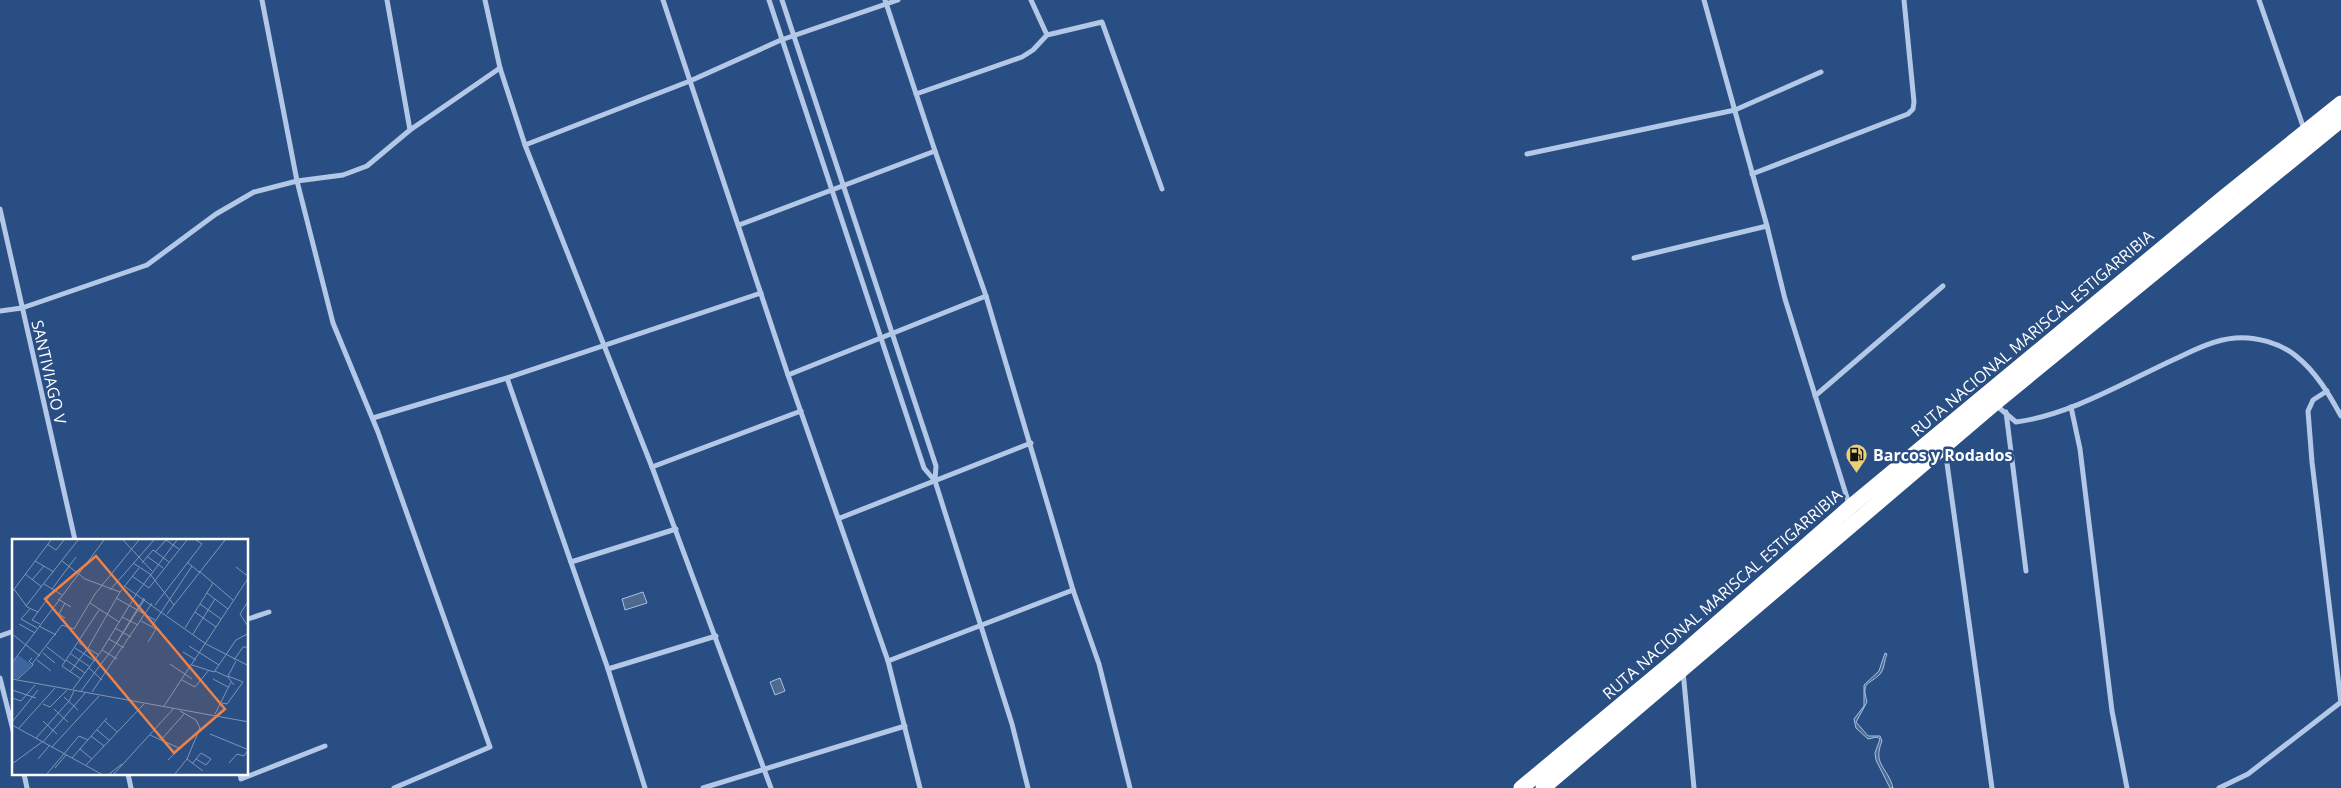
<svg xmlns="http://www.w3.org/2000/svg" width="2341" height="788" font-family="'Open Sans',sans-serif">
  <rect width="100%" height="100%" fill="#294e83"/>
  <!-- water -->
  <g fill="#4f698f" stroke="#a7c3e7">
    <path d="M643,592L647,603L625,610L622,599Z"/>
    <path d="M1885,653L1887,654C1884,660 1885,667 1881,673C1869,686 1861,680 1867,702L1856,722L1868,736H1880L1882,741C1872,765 1888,767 1893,788H1890L1876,760L1875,753L1880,739L1877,737L1868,739L1856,728L1854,719L1864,706V685L1879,671Z"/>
    <path d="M780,678L785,691L775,695L770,682Z"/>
  </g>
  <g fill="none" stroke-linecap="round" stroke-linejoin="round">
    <!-- street -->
    <g stroke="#b3c8e6" stroke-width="5">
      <path d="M262,0L297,181L333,323L378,432L490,747L394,788"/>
      <path d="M387,0L410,130"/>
      <path d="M485,0L500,68L525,145L652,467L771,788"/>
      <path d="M663,0L788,375L888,661L920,788"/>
      <path d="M769,0L924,468L935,481L936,466L782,0"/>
      <path d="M885,0L935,151L986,296L1073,590L1099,664L1130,788"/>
      <path d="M1031,0L1047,35"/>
      <path d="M1704,0L1767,226L1785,299L1849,504"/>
      <path d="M2259,0L2304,129"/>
      <path d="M916,94L1022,57L1033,50L1047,35L1102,22L1162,189"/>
      <path d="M525,145L690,81L781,40L898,0"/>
      <path d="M1527,154L1735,110L1821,72"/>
      <path d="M1752,174L1908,114L1913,109L1914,102L1904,0"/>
      <path d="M0,209L75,540"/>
      <path d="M739,225L935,151"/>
      <path d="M1634,258L1767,226"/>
      <path d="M0,311L22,308L147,265L216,214L254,192L297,181L343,175L367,166L410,130L500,68"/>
      <path d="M788,375L986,296"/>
      <path d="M507,378L608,669L645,788"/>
      <path d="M2327,391L2313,400L2308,411L2312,462L2341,703"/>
      <path d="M1815,396L1943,286"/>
      <path d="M1997,406L2016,422C2070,415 2125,382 2175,359C2194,350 2213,340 2235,338C2255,336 2280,343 2296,356C2316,372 2329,394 2341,416"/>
      <path d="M2071,407L2080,449L2112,711L2127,788"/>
      <path d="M2006,412L2026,571"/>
      <path d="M373,418L507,378L761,293"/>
      <path d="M1945,449L1992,788"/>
      <path d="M652,467L801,411"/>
      <path d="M935,481L1012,724L1028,788"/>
      <path d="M840,518L1031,443"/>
      <path d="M571,562L676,529"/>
      <path d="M248,619L269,612"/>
      <path d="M0,636L14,631"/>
      <path d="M888,661L1073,590"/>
      <path d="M608,669L716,636"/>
      <path d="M1683,671L1694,788"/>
      <path d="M0,678L14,734"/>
      <path d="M24,774L27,788"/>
      <path d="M128,774L131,788"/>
      <path d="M240,774L241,779L325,746"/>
      <path d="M703,788L905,726"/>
      <path d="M2219,788L2248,774L2341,702"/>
    </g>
    <!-- highway -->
    <g stroke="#fff" stroke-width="15">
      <path d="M1521,788L1682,654L1850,507L2224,197L2341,103"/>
      <path d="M1543,788L1994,404L2341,120"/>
    </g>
  </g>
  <!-- icons -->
  <defs>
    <symbol id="fuel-pin" viewBox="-11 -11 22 30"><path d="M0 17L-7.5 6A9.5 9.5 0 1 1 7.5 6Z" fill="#edcf7a" stroke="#294e83"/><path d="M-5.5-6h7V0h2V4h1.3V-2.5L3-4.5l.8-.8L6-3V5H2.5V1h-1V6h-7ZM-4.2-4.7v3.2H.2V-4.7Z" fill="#111"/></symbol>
  </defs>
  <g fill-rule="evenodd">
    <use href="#fuel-pin" x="1844" y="442" width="25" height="34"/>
  </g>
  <g text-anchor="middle" stroke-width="5" stroke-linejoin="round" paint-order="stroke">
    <!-- street labels -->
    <g font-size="16" fill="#fff" stroke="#294e83">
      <text transform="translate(2032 333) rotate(-40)" y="6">RUTA NACIONAL MARISCAL ESTIGARRIBIA</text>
      <text transform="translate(49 372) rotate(77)" y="6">SANTIVIAGO V</text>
      <text transform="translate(1722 594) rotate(-41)" y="6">RUTA NACIONAL MARISCAL ESTIGARRIBIA</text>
    </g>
    <!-- poi labels -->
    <g font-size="16" font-weight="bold" fill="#fff" stroke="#294e83" text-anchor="start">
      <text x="1873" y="461">Barcos y Rodados</text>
    </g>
  </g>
  <!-- overview -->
  <g transform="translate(12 539)">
    <rect width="236" height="236" fill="#294e83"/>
    <path d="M6,116L20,126L5,140L0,139V124Z" fill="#3e679f"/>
    <path fill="none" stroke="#7f95b5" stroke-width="1" d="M111,1L140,32M35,5L44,11L52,1M143,13L154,1L167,10M136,18L151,29M23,22L42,33M50,22L73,40L108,53M175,23L187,33M121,24L138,35L162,66M130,24L141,11L157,23M224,28L237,38M187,32L221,61M13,35L30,48M120,37L137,49L175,1M20,41L32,27M32,45L50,56M112,47L194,105L237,127M2,50L15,68L26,73M40,50L64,18M98,51L142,1M0,53L39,1M195,54L216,70M104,59L143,81M132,59L104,105L133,60M46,60L59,68M237,61L228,75L237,89M53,64L47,75L53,79M78,64L107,83M188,65L209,80M143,66L190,5L184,1M14,67L66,1M18,70L9,80L25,89M183,73L204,88M155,75L213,1M110,78L126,86M129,82L144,90L136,103M7,85L23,94M28,85L20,81L42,51M27,87L44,96M140,87L180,27M103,89L119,98M173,89L201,44M0,95L28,117M181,95L203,60M97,100L112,109M67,104L87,116M177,107L207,126M35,108L53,122M63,109L83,122M90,111L105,120M171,113L184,121M31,114L43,124M59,115L78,128M25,121L39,132M54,121L73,134M222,121L231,108H237M0,124L92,1M20,125L50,86L62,90L83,55L127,1M158,125L180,140M180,126L202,133L224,101L237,94M77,129L90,141M203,132L216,138L222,146M58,133L76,109L108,53L127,29M216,137L224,122M0,140L237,183M6,140L21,126L17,122L20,119M69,140L50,127L87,71M201,140L216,148M170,141L183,148L197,131M61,150L90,111L125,54L165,1M0,151L24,159M69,152L104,105M80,153L140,64M52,158L66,171M0,159L9,162L23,146M210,164L215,165L231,143L216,137M31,165L38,168L55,151M152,167L237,38M42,170L56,183M203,175L219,143M31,182L45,195M93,182L105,193M0,183L26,151M0,186L91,236M7,189L43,149M85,191L97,201M198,195L237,211M138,196L167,209M79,197L92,207M24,199L57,162L62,152M149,201L172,175M31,203L73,154M40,208L87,157M68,210L80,220M60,219L95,179M26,220L37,207M175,220L191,232M156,221L187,191M217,224L225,215L232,217L236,211M0,225L30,203M180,225L184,220L189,214L199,220L194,226L184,220M74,226L132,165M43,229L54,216M34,236L67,197L76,201M96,236L110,225M101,236L162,169M162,236L175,220L188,189L184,181L168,172"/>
    <path fill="#ee8249" fill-opacity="0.15" stroke="#ee8249" stroke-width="2.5" d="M84,17L213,170L162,214L33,60Z"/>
    <rect width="236" height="236" fill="none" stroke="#fff" stroke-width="2.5"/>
  </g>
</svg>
